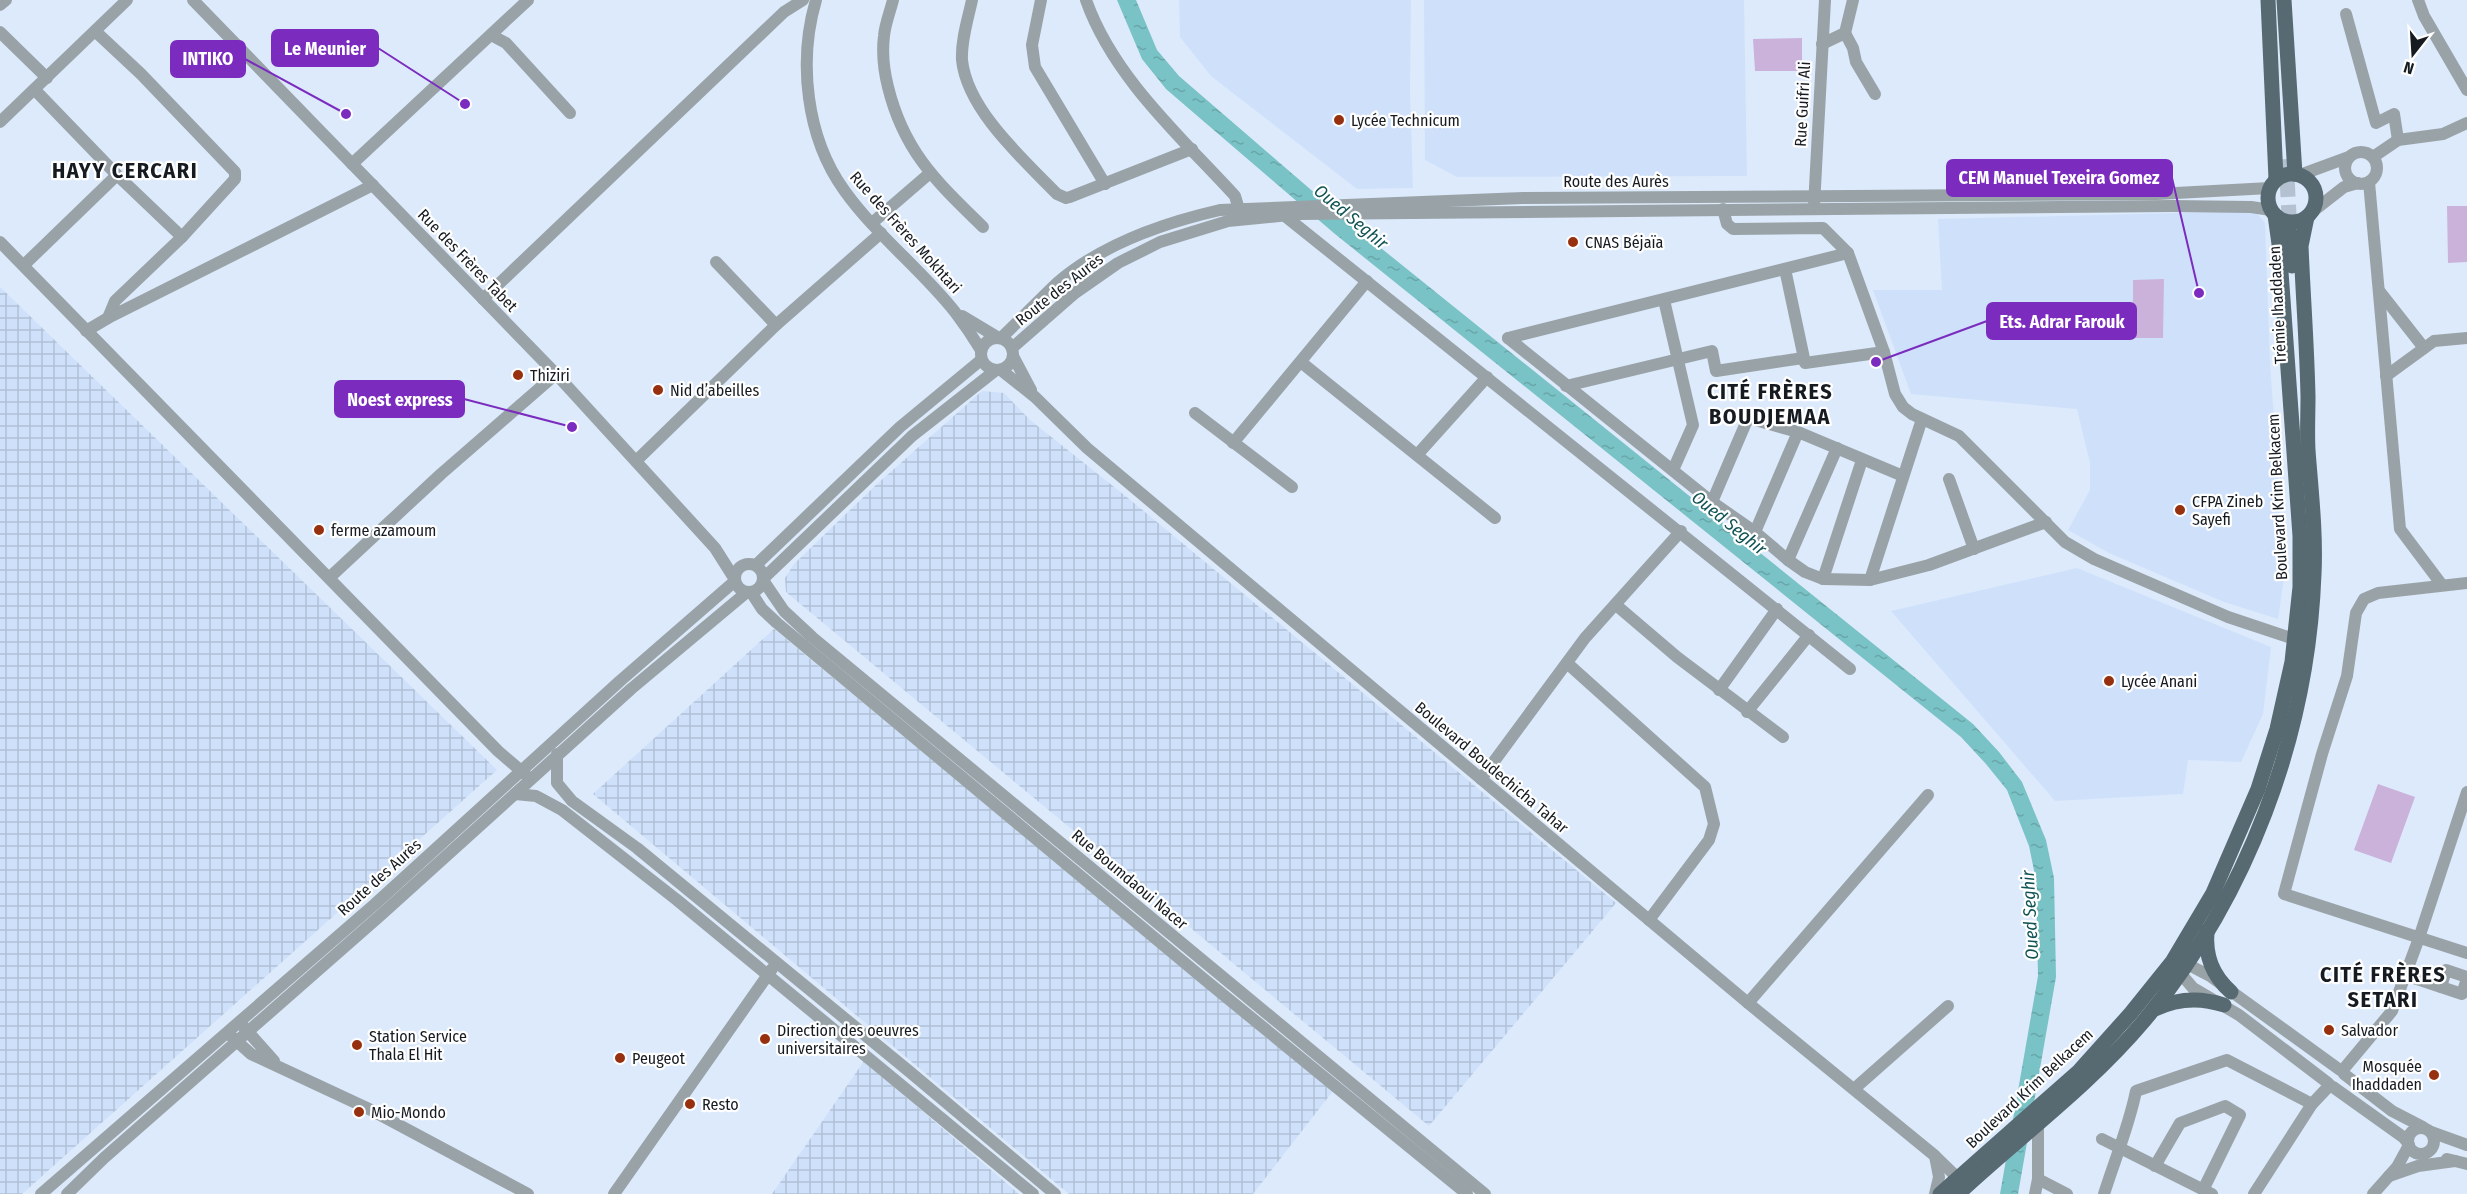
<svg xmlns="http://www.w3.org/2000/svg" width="2467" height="1194" font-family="'Fira Sans Condensed',sans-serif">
  <defs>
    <pattern id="industrial-grid" width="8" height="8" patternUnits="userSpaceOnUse" patternTransform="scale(1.5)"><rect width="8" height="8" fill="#cfe1fa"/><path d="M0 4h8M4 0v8" fill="none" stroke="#b1c0d6"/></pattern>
    <pattern id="water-ripples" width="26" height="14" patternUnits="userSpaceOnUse" patternTransform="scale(1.5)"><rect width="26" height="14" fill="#79c2c5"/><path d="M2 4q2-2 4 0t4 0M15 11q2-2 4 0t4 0" fill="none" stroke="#68a6a9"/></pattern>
  </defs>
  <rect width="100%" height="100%" fill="#dceafc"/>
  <!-- built -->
  <g fill="#cfe1fa">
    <path d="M1179,0H1411L1410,92L1413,188L1357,189L1211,76L1180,37Z"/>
    <path d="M1424,0H1744L1747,176L1457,177L1425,160Z"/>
    <path d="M2255,211L2265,223L2270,364L2285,571L2278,619L2224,602L2109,553L2068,530L2090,490V463L2077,409L1911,394L1873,290H1942L1938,219Z"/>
    <path d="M2077,568L2271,647L2263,714L2241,762L2188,760L2183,794L2055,801L1891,611Z"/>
  </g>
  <!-- industrial -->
  <g fill="url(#industrial-grid)">
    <path d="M0,287L497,770L22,1194H0Z"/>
    <path d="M982,391L1004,393L1030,420L1128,498L1616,903L1429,1126L786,592L785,578L794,564L877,484Z"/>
    <path d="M774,629L1333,1091L1253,1194H1069L593,794Z"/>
    <path d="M864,1061L1019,1194H772Z"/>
  </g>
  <!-- pitch -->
  <g fill="#cbb2db">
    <path d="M1802,38V71H1755L1753,39Z"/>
    <path d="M2447,206H2467V262L2448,263Z"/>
    <path d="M2164,279L2163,338H2133V280Z"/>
    <path d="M2378,784L2415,797L2391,863L2354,850Z"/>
  </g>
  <!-- water -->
  <path fill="url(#water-ripples)" d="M1117,0H1136L1157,50L1179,76L1346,220L1973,724L1999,752L2022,782L2046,840L2054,878L2056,977L2018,1194H2000L2038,976L2036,880L2029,846L2007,790L1986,764L1961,737L1335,234L1166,89L1142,59Z"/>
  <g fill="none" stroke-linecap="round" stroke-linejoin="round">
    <!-- major-tunnel -->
    <path stroke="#b4c1d0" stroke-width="15" stroke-dasharray="15 8" stroke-linecap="butt" d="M2286,159L2290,233"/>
    <!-- minor -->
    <g stroke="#99a3a7" stroke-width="12">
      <path d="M193,0L556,374L715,548L734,578"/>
      <path d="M816,0C798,61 806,137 844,190C876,235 921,269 955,312C964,324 973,337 981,350"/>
      <path d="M893,0C890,12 885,24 884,36C882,52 884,71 888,87C904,152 937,182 983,227"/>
      <path d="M972,0C968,19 961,40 962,60C967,110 1024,160 1057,194L1066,198L1070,197L1192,149"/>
      <path d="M1041,0L1032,45L1035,67L1105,184"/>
      <path d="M1086,0C1113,77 1181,137 1235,196L1241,216"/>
      <path d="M2418,0L2424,16L2467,90"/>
      <path d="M0,5L6,0"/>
      <path d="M2346,14L2376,123L2394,114L2398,140"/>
      <path d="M95,31L141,74L235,172V179L182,237L115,301L108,318"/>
      <path d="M0,32L47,78"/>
      <path d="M1845,33L1853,48L1856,62L1875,94"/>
      <path d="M491,35L506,43L570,113"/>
      <path d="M1822,44L1845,33L1853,0"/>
      <path d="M35,90L117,175L182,237"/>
      <path d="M0,122L127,0"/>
      <circle cx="2361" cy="168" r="16"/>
      <path d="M2373,157L2398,140L2443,134L2467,123"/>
      <path d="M352,164L528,0"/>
      <path d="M2300,175L2349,157"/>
      <path d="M2369,182L2400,529L2442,585"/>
      <path d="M1814,206L1825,0"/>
      <path d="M1723,209L1727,224L1733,229L1823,228L1848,253L1884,352L1895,394L1903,407L1912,414L1959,436L2065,542L2094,559L2228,617L2303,642"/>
      <path d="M2312,212L2344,187L2358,183"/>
      <path d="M1285,216L1850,669"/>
      <path d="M872,223L930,173"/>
      <path d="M0,242L498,751L526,775"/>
      <path d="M716,262L776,325"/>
      <path d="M24,265L117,175"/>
      <path d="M1785,269L1805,363L1884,352"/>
      <path d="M2380,292L2424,348"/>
      <path d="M483,299L784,12L803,0"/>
      <path d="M1664,300L1693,425L1673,470"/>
      <path d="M962,316L997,337"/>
      <path d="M86,331L108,318L373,185"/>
      <circle cx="997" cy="354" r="16"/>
      <path d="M1001,338C1020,320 1038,301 1057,283C1102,244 1163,223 1220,210L1523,198L2157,194L2270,188"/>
      <path d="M1508,338L1712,502L1755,532L1788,560L1805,572L1823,579L1870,580L1929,565L2046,522"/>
      <path d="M1508,338L1848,253"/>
      <path d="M1012,348L1075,293L1118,263L1160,242L1228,221L1299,214L2172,206L2251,207L2271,210"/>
      <path d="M1013,356L1031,390"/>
      <path d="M1302,363L1495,518"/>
      <path d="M1001,370L1035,397L1087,448L1748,1003L1934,1155L1964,1184"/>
      <path d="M2386,376L2434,341L2467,338"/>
      <path d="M1566,386L1712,351L1716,371L1803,358"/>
      <path d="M1195,413L1292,487"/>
      <path d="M1233,443L1367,281"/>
      <path d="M1417,455L1487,377"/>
      <path d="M636,461L776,325L881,233"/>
      <path d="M1949,479L1974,549"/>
      <path d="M1712,502L1748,418L1798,432L1903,476"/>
      <path d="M1755,532L1798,432"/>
      <path d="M1788,560L1837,448"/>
      <circle cx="749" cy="578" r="14"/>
      <path d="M756,565L900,427L981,360"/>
      <path d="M329,578L441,474L556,374"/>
      <path d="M764,578L912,436L996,370"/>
      <path d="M1823,579L1862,460"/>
      <path d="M763,580L784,611L812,637L1485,1194"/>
      <path d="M1870,580L1922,419"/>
      <path d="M2467,583L2378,593L2364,599L2356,613L2347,676L2322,754L2284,894L2467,953"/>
      <path d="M751,592L762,609L777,623L1204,979L1467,1194"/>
      <path d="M1616,605L1677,657L1783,737"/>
      <path d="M1567,663L1705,787L1714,824L1709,840L1649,920"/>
      <path d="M1719,690L1777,609"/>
      <path d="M1747,712L1809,635"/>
      <path d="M557,754V783L572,801L637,848L910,1072L1055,1194"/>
      <path d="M1481,779L1585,638L1681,531"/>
      <path d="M515,794L536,796L562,810L677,900L1033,1194"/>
      <path d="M2180,963L2187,964L2210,976L2340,1070"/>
      <path d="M2175,967L2193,988L2239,1015L2328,1083"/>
      <path d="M2405,975L2462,994L2467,979"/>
      <path d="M2441,987L2446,970L2467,977"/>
      <path d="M1748,1003L1928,795"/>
      <path d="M242,1025L274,1061"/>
      <path d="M231,1036L251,1054L369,1109L528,1194"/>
      <path d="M2342,1071L2392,1011L2419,938L2467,792"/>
      <path d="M2344,1074L2392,1111L2423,1127"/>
      <path d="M2333,1087L2403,1137L2408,1143"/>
      <path d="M1854,1089L1948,1006"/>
      <path d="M2038,1125V1179L2067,1194"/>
      <circle cx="2421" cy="1141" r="13"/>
      <path d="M2431,1132L2467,1145"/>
      <path d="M2102,1139L2212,1194"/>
      <path d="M1935,1156L1939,1177L1935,1194"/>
      <path d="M2447,1159L2467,1164"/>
      <path d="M2155,1166L2180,1123L2225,1106L2240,1115L2203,1190"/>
      <path d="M2389,1176L2418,1166L2455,1161"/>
      <path d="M41,1194L375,904L620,681L735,581"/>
      <path d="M67,1194L104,1158L382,914L631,689L747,592"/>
      <path d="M614,1194L772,969"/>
      <path d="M2035,1194L2038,1179"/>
      <path d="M2104,1194C2115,1159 2129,1126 2136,1091L2227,1060L2312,1104"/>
      <path d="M2254,1194L2312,1104L2330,1085"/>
      <path d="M2373,1194L2397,1167L2409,1145"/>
    </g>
    <!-- major -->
    <g stroke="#576971" stroke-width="15">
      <path d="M2268,0L2276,179"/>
      <path d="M2284,0L2295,174"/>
      <circle cx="2292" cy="198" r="24"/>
      <path d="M2290,233L2292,266"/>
      <path d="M2207,931C2205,956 2212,975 2231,992"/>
      <path d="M2155,1009C2178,998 2200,997 2224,1005"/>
      <path d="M1940,1194L2079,1071L2131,1013L2172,962L2213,893L2258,789L2277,729L2292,662L2300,587V536L2279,244L2275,215"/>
      <path d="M1958,1194C2019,1137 2088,1087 2143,1022C2247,898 2308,736 2314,574C2316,532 2311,491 2308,450C2307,433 2308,414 2308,397C2307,346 2303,296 2301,246L2307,217"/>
    </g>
  </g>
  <!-- markers -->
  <g fill="#97300f" stroke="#fff" stroke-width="2">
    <circle cx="1339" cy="120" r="6"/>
    <circle cx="1573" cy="242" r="6"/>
    <circle cx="518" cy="375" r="6"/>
    <circle cx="658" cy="390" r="6"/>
    <circle cx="2180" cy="510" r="6"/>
    <circle cx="319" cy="530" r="6"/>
    <circle cx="2109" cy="681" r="6"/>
    <circle cx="2329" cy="1030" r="6"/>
    <circle cx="765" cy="1039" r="6"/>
    <circle cx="357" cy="1045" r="6"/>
    <circle cx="620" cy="1058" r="6"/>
    <circle cx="2434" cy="1075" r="6"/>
    <circle cx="690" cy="1104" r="6"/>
    <circle cx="359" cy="1112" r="6"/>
  </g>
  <g text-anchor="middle" stroke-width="4.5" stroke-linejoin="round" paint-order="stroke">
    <!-- street labels -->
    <g font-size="16" fill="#161b21" stroke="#fff">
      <text transform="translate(1802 104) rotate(-87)" y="6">Rue Guifri Ali</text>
      <text x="1616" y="187">Route des Aurès</text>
      <text transform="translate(906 232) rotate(48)" y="6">Rue des Frères Mokhtari</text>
      <text transform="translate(468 260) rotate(46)" y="6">Rue des Frères Tabet</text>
      <text transform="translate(1059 289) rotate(-38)" y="6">Route des Aurès</text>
      <text transform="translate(2277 305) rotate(-93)" y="6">Trémie Ihaddaden</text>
      <text transform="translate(2277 497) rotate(-93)" y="6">Boulevard Krim Belkacem</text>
      <text transform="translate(1492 767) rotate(40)" y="6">Boulevard Boudechicha Tahar</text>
      <text transform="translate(379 877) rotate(-42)" y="6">Route des Aurès</text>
      <text transform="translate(1130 879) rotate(40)" y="6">Rue Boumdaoui Nacer</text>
      <text transform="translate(2029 1088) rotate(-43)" y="6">Boulevard Krim Belkacem</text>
    </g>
    <!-- poi labels -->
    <g font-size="16" fill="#161b21" stroke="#fff" text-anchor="start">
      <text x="1351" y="126">Lycée Technicum</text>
      <text x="1585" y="248">CNAS Béjaïa</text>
      <text x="530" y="381">Thiziri</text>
      <text x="670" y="396">Nid d’abeilles</text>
      <text x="2192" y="507">CFPA Zineb<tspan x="2192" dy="18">Sayefi</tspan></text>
      <text x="331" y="536">ferme azamoum</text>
      <text x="2121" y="687">Lycée Anani</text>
      <text x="777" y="1036">Direction des oeuvres<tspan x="777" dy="18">universitaires</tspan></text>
      <text x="2341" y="1036">Salvador</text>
      <text x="369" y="1042">Station Service<tspan x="369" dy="18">Thala El Hit</tspan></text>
      <text x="632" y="1064">Peugeot</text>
      <text x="2422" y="1072" text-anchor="end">Mosquée<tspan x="2422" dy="18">Ihaddaden</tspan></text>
      <text x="702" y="1110">Resto</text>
      <text x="371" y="1118">Mio-Mondo</text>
    </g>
    <!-- water labels -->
    <g font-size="18" font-style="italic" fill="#115355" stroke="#fff">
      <text transform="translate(1351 217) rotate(40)" y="6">Oued Seghir</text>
      <text transform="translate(1729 523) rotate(39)" y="6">Oued Seghir</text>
      <text transform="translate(2030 915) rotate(-93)" y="6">Oued Seghir</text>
    </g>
    <!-- district labels -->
    <g font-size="22" font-weight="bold" letter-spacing="1.5" fill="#161b21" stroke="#fff">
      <text x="125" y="178">HAYY CERCARI</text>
      <text x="1770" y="399">CITÉ FRÈRES<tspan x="1770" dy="25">BOUDJEMAA</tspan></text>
      <text x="2383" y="982">CITÉ FRÈRES<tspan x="2383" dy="25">SETARI</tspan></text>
    </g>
  </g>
  <!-- callouts -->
  <path fill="none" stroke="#7b2cbf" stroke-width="2" d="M465 104L378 48M346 114L245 59M2199 293L2172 178M1876 362L1987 321M572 427L464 399"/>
  <g fill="#7b2cbf" stroke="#fff" stroke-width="2">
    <circle cx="465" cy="104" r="6"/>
    <circle cx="346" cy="114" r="6"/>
    <circle cx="2199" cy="293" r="6"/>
    <circle cx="1876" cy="362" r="6"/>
    <circle cx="572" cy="427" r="6"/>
  </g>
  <g fill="#7b2cbf" stroke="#7b2cbf" stroke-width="2">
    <rect x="272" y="30" width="106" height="36" rx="6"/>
    <rect x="171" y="41" width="74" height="36" rx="6"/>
    <rect x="1947" y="160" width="225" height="36" rx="6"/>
    <rect x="1987" y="303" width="149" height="36" rx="6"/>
    <rect x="335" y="381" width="129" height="36" rx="6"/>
  </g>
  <g font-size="18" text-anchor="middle" font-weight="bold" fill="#fff">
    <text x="325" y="55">Le Meunier</text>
    <text x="208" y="65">INTIKO</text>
    <text x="2059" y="184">CEM Manuel Texeira Gomez</text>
    <text x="2062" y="328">Ets. Adrar Farouk</text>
    <text x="400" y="406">Noest express</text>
  </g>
  <!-- north arrow -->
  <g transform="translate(2413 54) rotate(197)" stroke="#ffffff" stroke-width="4.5" paint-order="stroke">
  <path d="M0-4.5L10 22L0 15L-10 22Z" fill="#161b21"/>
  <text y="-9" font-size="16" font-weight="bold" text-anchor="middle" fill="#161b21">N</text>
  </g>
</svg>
